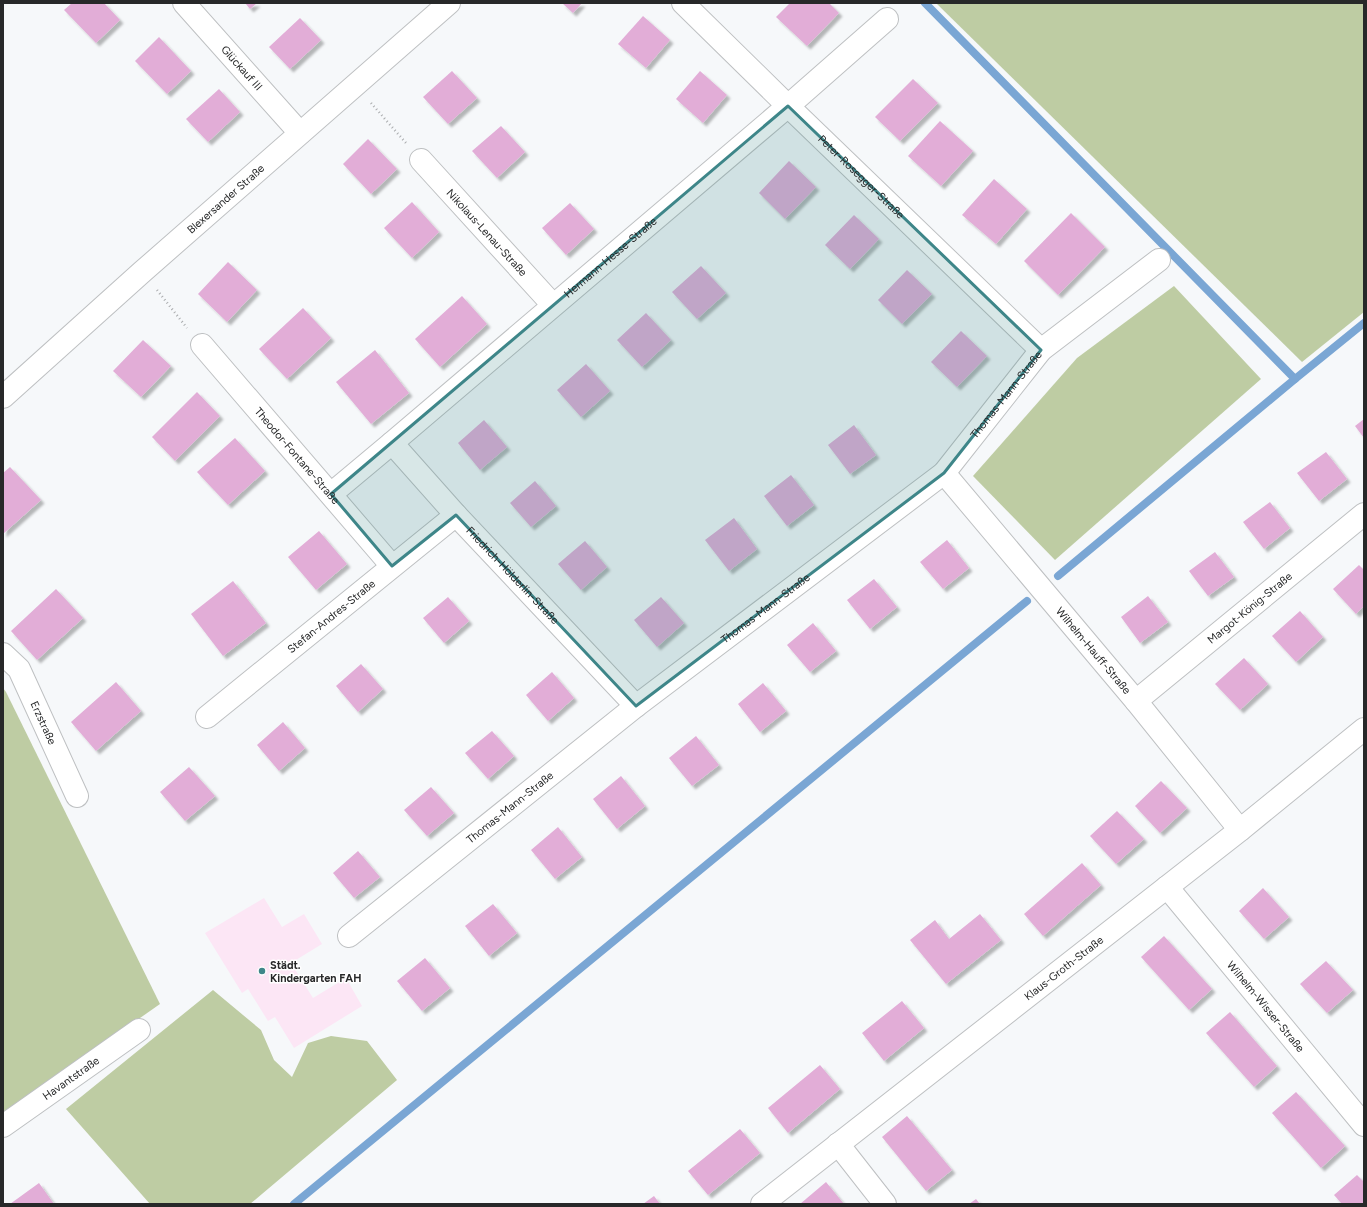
<svg xmlns="http://www.w3.org/2000/svg" width="1367" height="1207" font-family="Figtree,sans-serif">
  <defs>
    <filter id="shadow"><feDropShadow dx="3.5" dy="3.5" stdDeviation="1" flood-color="#0004"/></filter>
  </defs>
  <rect width="100%" height="100%" fill="#f6f8fa"/>
  <!-- education -->
  <path fill="#fce6f5" d="M264,898L282,927L304,914L322,944L291,963L313,998L346,978L362,1006L294,1048L275,1017L268,1021L248,989L242,993L205,933Z"/>
  <!-- green -->
  <g fill="#becca3">
    <path d="M936,3H1364V312L1302,362Z"/>
    <path d="M1174,286L1261,379L1055,560L973,476L1077,358Z"/>
    <path d="M3,688L6,692L160,1004L3,1114Z"/>
    <path d="M213,990L261,1030L274,1060L292,1077L308,1043L331,1036L367,1041L397,1080L250,1204H150L66,1109Z"/>
  </g>
  <g fill="none" stroke-linecap="round" stroke-linejoin="round">
    <!-- stream -->
    <g stroke="#7aa6d4" stroke-width="8">
      <path d="M925,3L1295,379L1364,323"/>
      <path d="M1058,576L1295,379"/>
      <path d="M294,1204L1027,601"/>
    </g>
  </g>
  <!-- building -->
  <g fill="#e2add7" filter="url(#shadow)">
    <path d="M72,3H104L120,20L96,43L64,10Z"/>
    <path d="M245,3H257L250,9Z"/>
    <path d="M562,3H582L573,13Z"/>
    <path d="M790,3H829L839,13L807,46L776,17Z"/>
    <path d="M643,16L670,40L646,68L618,44Z"/>
    <path d="M300,18L321,40L290,69L269,47Z"/>
    <path d="M159,37L191,71L167,94L135,61Z"/>
    <path d="M452,71L477,98L448,124L423,97Z"/>
    <path d="M700,71L727,95L703,123L676,99Z"/>
    <path d="M913,79L938,103L900,141L875,117Z"/>
    <path d="M219,89L240,112L208,142L186,119Z"/>
    <path d="M940,121L973,151L941,186L908,156Z"/>
    <path d="M501,126L525,152L497,178L472,151Z"/>
    <path d="M368,139L397,169L371,194L343,164Z"/>
    <path d="M789,161L816,187L785,219L759,193Z"/>
    <path d="M994,179L1027,209L996,244L962,215Z"/>
    <path d="M412,202L439,232L412,258L384,228Z"/>
    <path d="M570,203L594,229L566,255L542,228Z"/>
    <path d="M1071,213L1105,247L1058,295L1024,261Z"/>
    <path d="M854,215L879,239L850,269L825,245Z"/>
    <path d="M228,262L257,290L227,322L198,294Z"/>
    <path d="M701,266L726,293L697,319L672,292Z"/>
    <path d="M907,270L932,294L902,324L878,300Z"/>
    <path d="M462,296L487,324L440,367L415,339Z"/>
    <path d="M303,308L331,338L287,379L259,349Z"/>
    <path d="M646,313L671,340L642,367L617,340Z"/>
    <path d="M961,331L987,356L957,387L931,362Z"/>
    <path d="M143,340L171,366L141,397L113,371Z"/>
    <path d="M375,350L409,393L371,424L336,382Z"/>
    <path d="M586,364L610,391L581,417L557,390Z"/>
    <path d="M197,392L220,416L175,461L152,437Z"/>
    <path d="M1364,419V438L1355,426Z"/>
    <path d="M484,420L507,447L480,470L458,443Z"/>
    <path d="M854,425L876,455L850,474L828,445Z"/>
    <path d="M235,438L265,471L228,505L197,472Z"/>
    <path d="M1326,452L1347,479L1319,501L1297,473Z"/>
    <path d="M10,467L41,500L3,534V473Z"/>
    <path d="M791,475L814,505L787,526L764,496Z"/>
    <path d="M535,481L556,506L531,527L510,503Z"/>
    <path d="M1270,502L1290,528L1264,549L1243,522Z"/>
    <path d="M734,518L757,549L729,571L705,540Z"/>
    <path d="M319,531L347,564L316,590L288,557Z"/>
    <path d="M947,540L969,568L943,589L920,562Z"/>
    <path d="M585,541L607,567L581,590L558,564Z"/>
    <path d="M1215,552L1234,577L1208,596L1189,571Z"/>
    <path d="M1359,565L1364,570V606L1356,614L1333,589Z"/>
    <path d="M874,579L897,607L870,629L847,600Z"/>
    <path d="M233,581L266,623L223,656L191,614Z"/>
    <path d="M56,589L83,618L37,660L11,631Z"/>
    <path d="M1148,596L1168,622L1140,643L1121,617Z"/>
    <path d="M448,597L469,621L444,643L423,618Z"/>
    <path d="M661,597L684,623L657,647L634,620Z"/>
    <path d="M1300,611L1323,637L1296,662L1272,636Z"/>
    <path d="M813,623L836,651L810,672L787,645Z"/>
    <path d="M1244,658L1268,684L1240,710L1215,684Z"/>
    <path d="M361,664L383,689L358,712L336,686Z"/>
    <path d="M552,672L574,698L548,721L526,695Z"/>
    <path d="M116,682L141,711L96,751L71,722Z"/>
    <path d="M763,683L786,711L760,732L738,704Z"/>
    <path d="M283,722L305,748L279,771L257,745Z"/>
    <path d="M492,731L514,756L488,779L465,753Z"/>
    <path d="M696,736L719,765L692,786L669,758Z"/>
    <path d="M189,767L215,796L185,821L160,792Z"/>
    <path d="M621,776L645,806L617,829L593,799Z"/>
    <path d="M1161,781L1187,808L1160,833L1135,806Z"/>
    <path d="M431,787L454,813L427,836L404,810Z"/>
    <path d="M1117,811L1144,839L1116,864L1090,836Z"/>
    <path d="M558,827L582,857L555,879L531,850Z"/>
    <path d="M358,851L380,877L354,898L333,873Z"/>
    <path d="M1082,863L1101,885L1043,936L1024,914Z"/>
    <path d="M1263,888L1289,917L1264,939L1239,911Z"/>
    <path d="M493,904L517,933L489,956L465,926Z"/>
    <path d="M980,914L1001,940L946,984L910,940L935,920L949,939Z"/>
    <path d="M1164,936L1212,989L1189,1010L1141,957Z"/>
    <path d="M425,958L450,988L422,1011L397,981Z"/>
    <path d="M1326,961L1353,990L1327,1013L1300,984Z"/>
    <path d="M902,1001L924,1028L884,1061L862,1033Z"/>
    <path d="M1230,1012L1277,1066L1254,1087L1206,1033Z"/>
    <path d="M820,1065L840,1089L788,1133L768,1108Z"/>
    <path d="M1296,1092L1345,1146L1321,1168L1272,1113Z"/>
    <path d="M907,1116L952,1170L926,1191L882,1137Z"/>
    <path d="M740,1129L760,1153L708,1195L688,1171Z"/>
    <path d="M1357,1175L1364,1182V1204H1342L1334,1195Z"/>
    <path d="M826,1182L844,1204H800Z"/>
    <path d="M39,1183L54,1204H10Z"/>
    <path d="M654,1196L660,1204H643Z"/>
    <path d="M976,1199L980,1204H969Z"/>
  </g>
  <g fill="none" stroke-linecap="round" stroke-linejoin="round">
    <defs>
      <g id="minor">
        <path id="s1" d="M184,3L300,133"/>
        <path id="s2" d="M683,3L788,106L1041,350"/>
        <path id="s3" d="M421,160L553,305"/>
        <path id="s4" d="M202,345L392,566"/>
        <path id="s5" d="M3,397L142,272L449,3"/>
        <path id="s6" d="M392,443L456,515L636,706"/>
        <path id="s7" d="M944,473L1136,701L1240,830"/>
        <path id="s8" d="M331,494L392,443L788,106L887,19"/>
        <path id="s9" d="M3,654L19,669L77,796"/>
        <path id="s10" d="M1136,701L1364,514"/>
        <path id="s11" d="M207,717L456,515"/>
        <path id="s12" d="M1167,887L1364,1125"/>
        <path id="s13" d="M349,936L636,706L944,473L1041,350L1159,260"/>
        <path id="s14" d="M3,1126L139,1030"/>
        <path d="M838,1144L885,1204"/>
        <path id="s15" d="M762,1204L1240,830L1364,729"/>
      </g>
    </defs>
    <!-- minor casing -->
    <use href="#minor" stroke="#bec0c2" stroke-width="24"/>
    <!-- path -->
    <g stroke="#aaacae" stroke-width="2.5" stroke-dasharray="1 3" stroke-linecap="butt">
      <path d="M371,103L406,143"/>
      <path d="M157,290L187,328"/>
    </g>
    <!-- minor -->
    <use href="#minor" stroke="#fff" stroke-width="22"/>
  </g>
  <!-- marked area -->
  <path fill="#3e8689" fill-opacity="0.2" stroke="#3e8689" stroke-width="3" stroke-linejoin="round" d="M788,106L1041,350L944,473L636,706L456,515L392,566L331,494Z"/>
  <!-- markers -->
  <circle fill="#3e8689" stroke="#fff" stroke-width="1.5" cx="262" cy="971" r="4"/>
  <g text-anchor="middle" stroke-width="3" stroke-linejoin="round" paint-order="stroke">
    <!-- street labels -->
    <g font-size="11" fill="#272829" stroke="#fff">
      <text dy="4" stroke="none"><textPath href="#s1" startOffset="87">Glückauf III</textPath></text>
      <text dy="4" stroke="none"><textPath href="#s2" startOffset="249">Peter-Rosegger-Straße</textPath></text>
      <text dy="4" stroke="none"><textPath href="#s5" startOffset="298">Blexersander Straße</textPath></text>
      <text dy="4" stroke="none"><textPath href="#s3" startOffset="98">Nikolaus-Lenau-Straße</textPath></text>
      <text dy="4" stroke="none"><textPath href="#s8" startOffset="366">Hermann-Hesse-Straße</textPath></text>
      <text dy="4" stroke="none"><textPath href="#s13" startOffset="854">Thomas-Mann-Straße</textPath></text>
      <text dy="4" stroke="none"><textPath href="#s4" startOffset="146">Theodor-Fontane-Straße</textPath></text>
      <text dy="4" stroke="none"><textPath href="#s6" startOffset="179">Friedrich-Hölderlin-Straße</textPath></text>
      <text dy="4" stroke="none"><textPath href="#s13" startOffset="530">Thomas-Mann-Straße</textPath></text>
      <text dy="4" stroke="none"><textPath href="#s10" startOffset="147">Margot-König-Straße</textPath></text>
      <text dy="4" stroke="none"><textPath href="#s11" startOffset="160">Stefan-Andres-Straße</textPath></text>
      <text dy="4" stroke="none"><textPath href="#s7" startOffset="232">Wilhelm-Hauff-Straße</textPath></text>
      <text dy="4" stroke="none"><textPath href="#s9" startOffset="81">Erzstraße</textPath></text>
      <text dy="4" stroke="none"><textPath href="#s13" startOffset="206">Thomas-Mann-Straße</textPath></text>
      <text dy="4" stroke="none"><textPath href="#s15" startOffset="383">Klaus-Groth-Straße</textPath></text>
      <text dy="4" stroke="none"><textPath href="#s12" startOffset="155">Wilhelm-Wisser-Straße</textPath></text>
      <text dy="4" stroke="none"><textPath href="#s14" startOffset="83">Havantstraße</textPath></text>
    </g>
    <!-- poi labels -->
    <g font-size="11" font-weight="bold" fill="#272829" stroke="#fff" text-anchor="start">
      <text x="270" y="969">Städt.<tspan x="270" dy="13">Kindergarten FAH</tspan></text>
    </g>
  </g>
  <!-- border -->
  <rect width="1367" height="1207" fill="none" stroke="#272829" stroke-width="8"/>
</svg>
